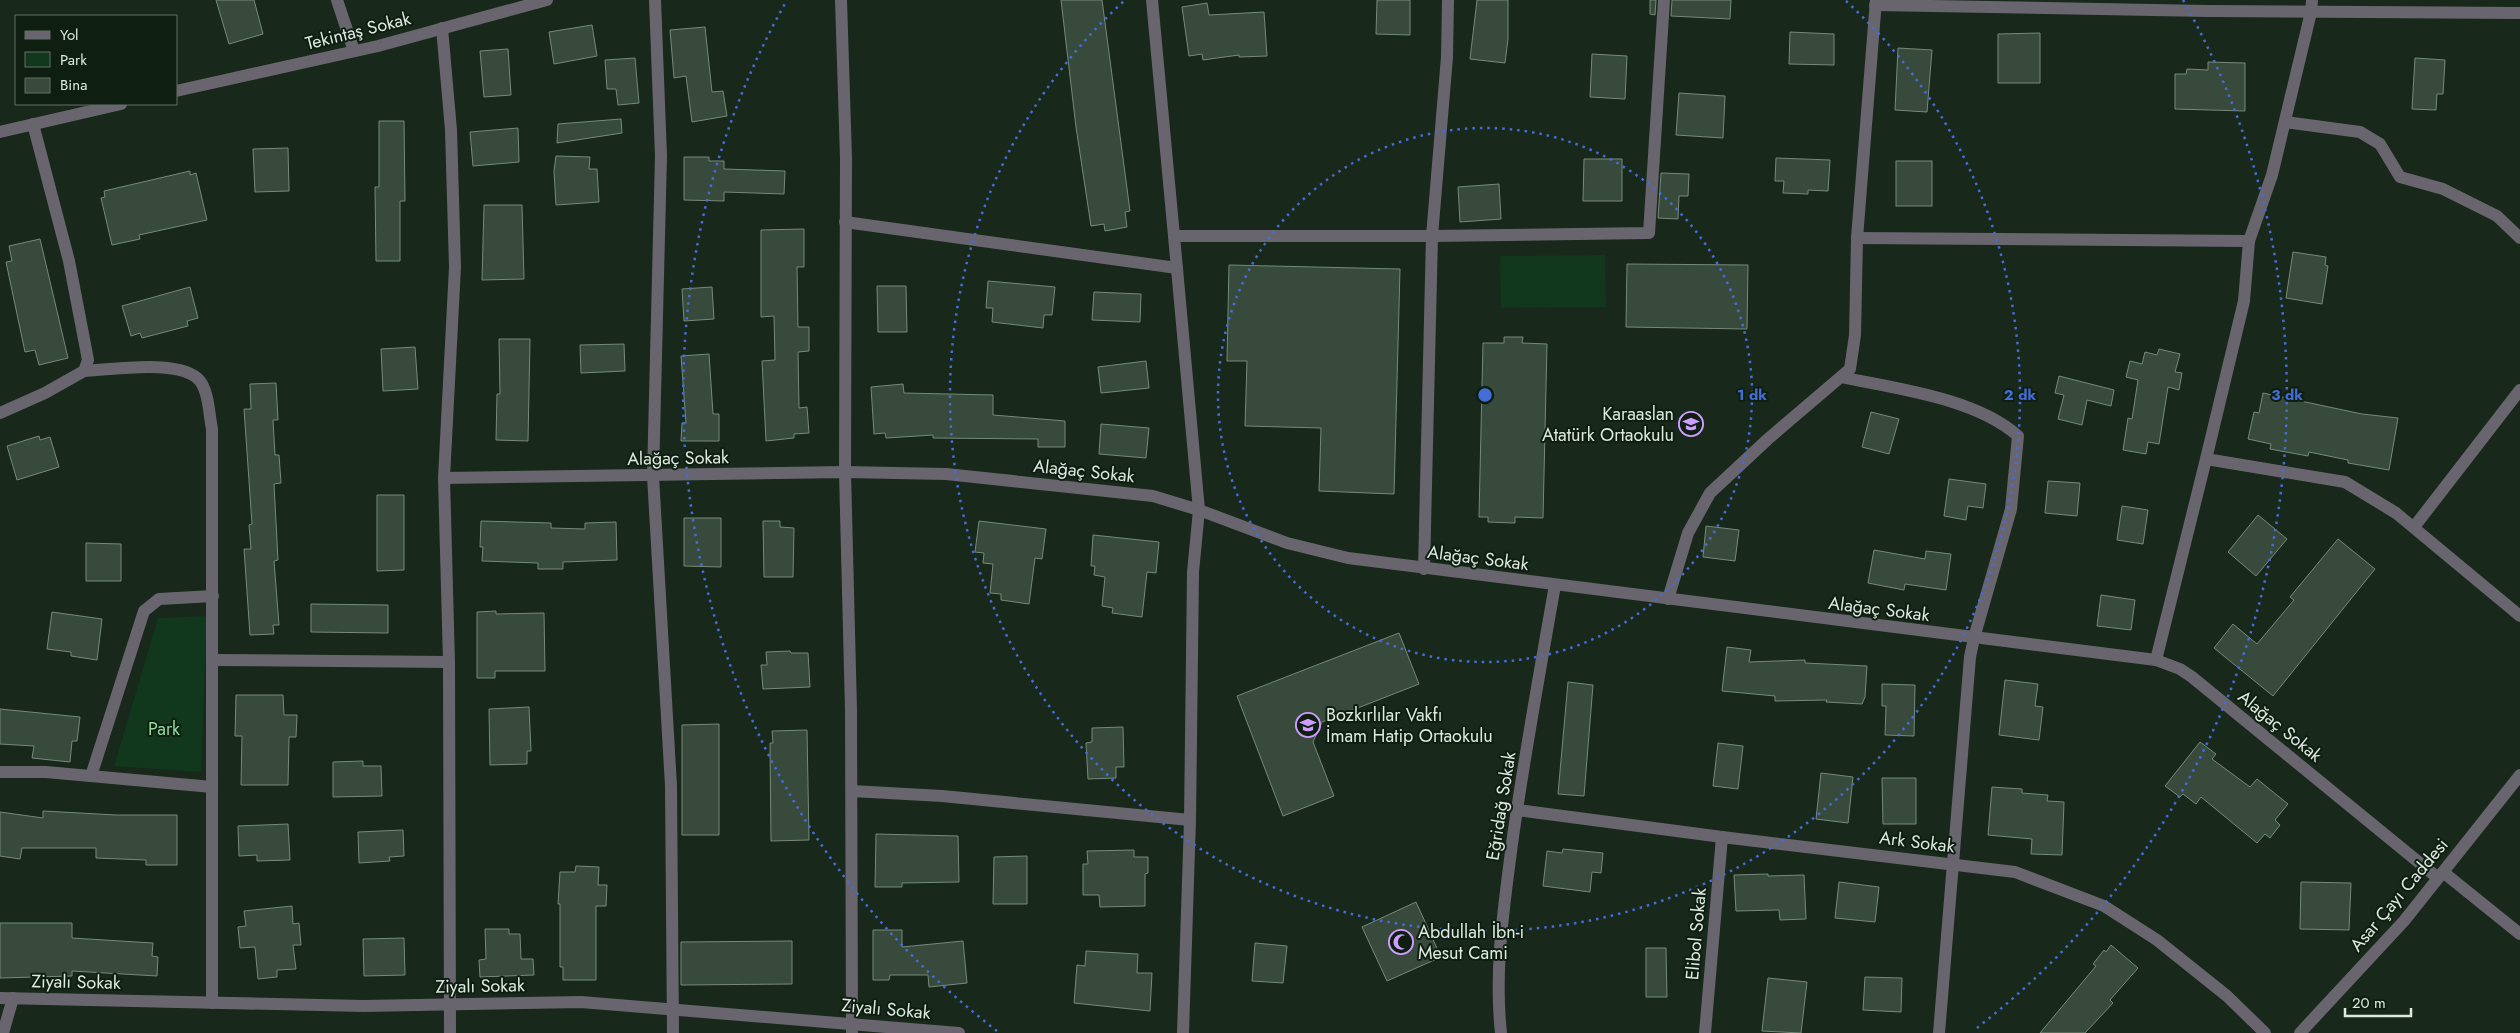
<svg xmlns="http://www.w3.org/2000/svg" width="2520" height="1033" font-family="Jost,sans-serif">
  <rect width="100%" height="100%" fill="#18281b"/>
  <!-- green -->
  <g fill="#11371c">
    <path d="M1605,255L1606,307L1501,308L1500,256Z"/>
    <path d="M207,616L201,772L114,766L158,618Z"/>
  </g>
  <!-- building -->
  <g fill="#384a3b" stroke="#768a7a">
    <path d="M216,0H254L263,34L229,44Z"/>
    <path d="M1061,0H1102L1130,211L1125,212L1127,227L1105,231L1104,224L1091,226L1076,127Z"/>
    <path d="M1377,0H1410V35L1376,34Z"/>
    <path d="M1477,0H1508V39L1505,63L1470,59Z"/>
    <path d="M1650,0H1656L1655,15L1650,14Z"/>
    <path d="M1672,0H1731L1730,19L1671,16Z"/>
    <path d="M1207,3L1209,15L1264,12L1267,56L1239,57V55L1203,60L1202,54L1189,56L1182,7Z"/>
    <path d="M592,25L597,56L554,64L549,32Z"/>
    <path d="M705,27L712,92L723,91L727,116L692,122L686,76L674,78L670,30Z"/>
    <path d="M1790,32L1834,34V65L1789,64Z"/>
    <path d="M2040,33V83H1998V34Z"/>
    <path d="M1898,48L1932,50L1927,112L1895,110Z"/>
    <path d="M508,49L511,95L484,97L480,51Z"/>
    <path d="M1592,54L1627,56L1625,99L1590,97Z"/>
    <path d="M635,58L639,103L618,105L616,89H607L605,60Z"/>
    <path d="M2415,58L2445,60L2443,94H2437L2436,110L2412,109Z"/>
    <path d="M2208,62L2245,63V111L2175,109V74H2186L2187,69L2208,70Z"/>
    <path d="M1679,93L1725,96L1723,138L1676,135Z"/>
    <path d="M621,119L622,133L557,143L558,124Z"/>
    <path d="M379,121H404L405,201H400V261H376L375,187H379Z"/>
    <path d="M518,128L519,162L473,166L470,132Z"/>
    <path d="M288,148L289,191L255,192L253,149Z"/>
    <path d="M556,156L590,157L589,169H597L599,202L556,205L554,171Z"/>
    <path d="M684,157H709V161H724V169L785,171L784,194L724,192V201L684,200Z"/>
    <path d="M1776,158L1830,160L1828,191L1808,190V194L1783,193L1784,181H1775Z"/>
    <path d="M1584,159H1622V201H1583Z"/>
    <rect x="1896" y="161" width="36" height="45"/>
    <path d="M190,171V175L196,173L207,220L139,235L140,239L112,245L101,198L105,197L104,191Z"/>
    <path d="M1661,173L1689,174L1688,196H1679L1678,219L1658,218Z"/>
    <path d="M1499,184L1501,219L1460,222L1458,187Z"/>
    <path d="M484,205H522L524,279L482,280Z"/>
    <path d="M804,229V267H797L798,327H809V351L798,352L799,408L807,407L809,433L794,434V438L766,441L762,361L775,360L774,316L761,317V230Z"/>
    <path d="M40,239L68,358L39,365L35,350L25,352L6,262L12,261L9,246Z"/>
    <path d="M2293,252L2326,257L2325,265L2328,266L2322,304L2286,298Z"/>
    <path d="M1627,264L1748,265L1747,329L1626,327Z"/>
    <path d="M1229,265L1400,269L1394,494L1319,491L1321,428L1245,426L1247,361H1227Z"/>
    <path d="M988,281L1055,287L1052,315H1044L1043,328L992,322L993,308H986Z"/>
    <path d="M877,286H906L907,332H878Z"/>
    <path d="M190,287L198,318L187,321L188,326L142,338L140,333L131,336L122,306Z"/>
    <path d="M712,287L714,319L684,321L682,289Z"/>
    <path d="M1094,292L1141,294L1140,322L1092,320Z"/>
    <path d="M1504,337H1523L1522,343L1547,344L1543,518L1515,517V523L1488,522V517H1479L1483,343H1504Z"/>
    <path d="M499,339H530L528,441L496,440L497,394H500Z"/>
    <path d="M624,344L625,371L581,373L580,345Z"/>
    <path d="M415,347L418,389L383,391L381,349Z"/>
    <path d="M2159,349L2180,354L2175,372L2182,373L2179,390L2168,387L2159,444L2148,442L2146,454L2123,450L2128,418L2132,419L2138,380L2126,377L2130,361L2142,364L2145,352L2157,355Z"/>
    <path d="M709,354L713,414H719V441H681L682,423H686L681,356Z"/>
    <path d="M1146,361L1149,388L1101,393L1098,367Z"/>
    <path d="M2059,376L2114,390L2111,406L2087,400L2082,425L2058,419L2064,395L2055,393Z"/>
    <path d="M276,383L278,420H273L275,455H279L281,483L274,484L278,560L274,561L279,625H273L274,634L250,635L244,549H251L249,525L252,524L244,409H251L250,384Z"/>
    <path d="M903,384L904,393L993,395V415L1065,421V447H1038V439L933,438V435L886,438L885,433L874,434L871,387Z"/>
    <path d="M2263,393L2362,414L2398,418L2389,470L2348,463V460L2309,452L2308,456L2270,449L2271,444L2248,439L2254,412L2259,413Z"/>
    <path d="M1871,412L1899,419L1889,454L1862,447Z"/>
    <path d="M1101,424L1149,428L1146,458L1099,454Z"/>
    <path d="M39,436L40,440L50,437L59,467L17,480L7,446Z"/>
    <path d="M1949,479L1986,484L1983,508L1968,506L1966,520L1944,516Z"/>
    <path d="M2048,481L2080,483L2077,516L2045,513Z"/>
    <path d="M377,495H404V570L377,571Z"/>
    <path d="M2122,506L2148,510L2143,544L2117,540Z"/>
    <path d="M2258,515L2287,539L2256,576L2228,552Z"/>
    <path d="M684,518H721V567L684,566Z"/>
    <path d="M481,521L551,523V528L585,529V523L616,522L617,560L563,562V569H538V563L482,561L483,547H480Z"/>
    <path d="M763,521H780V527L794,528L793,577H764Z"/>
    <path d="M979,521L1046,529L1042,559L1035,558L1029,604L1001,600V594L990,593L993,564L983,563L984,553L975,552Z"/>
    <path d="M1706,526L1739,530L1735,561L1703,557Z"/>
    <path d="M1093,535L1159,542L1156,573L1147,572L1142,617L1112,613L1113,608L1102,606L1105,577L1094,575L1095,566H1091Z"/>
    <path d="M2338,539L2375,569L2273,696L2214,648L2233,624L2257,644L2294,600L2290,597Z"/>
    <path d="M86,543L121,544V581H86Z"/>
    <path d="M1874,550L1925,559L1926,551L1951,554L1946,590L1905,584L1904,590L1868,583Z"/>
    <path d="M2101,595L2135,600L2131,630L2097,626Z"/>
    <path d="M311,604L388,605V633L311,632Z"/>
    <path d="M496,611V614L544,613L545,671H495V678H477V612Z"/>
    <path d="M52,612L102,619L97,660L71,656V652L47,649Z"/>
    <path d="M1399,633L1419,684L1322,722L1313,742L1334,796L1283,816L1237,696Z"/>
    <path d="M1727,647L1751,650L1749,662L1805,660V663L1867,666L1865,697L1862,704L1826,702L1827,700L1775,701V696L1722,691Z"/>
    <path d="M790,651L791,653H808L810,687L763,689L761,665H767L766,652Z"/>
    <path d="M2005,680L2038,684L2035,706L2043,707L2039,740L1999,735Z"/>
    <path d="M1568,682L1593,685L1584,796L1558,794Z"/>
    <path d="M1882,684L1915,685L1914,736L1885,735L1886,706H1882Z"/>
    <path d="M236,695H283L284,715H297L296,737H289L288,785H241L242,736H235Z"/>
    <path d="M529,707L531,751H527V764L490,765L489,709Z"/>
    <path d="M0,709L80,717L77,741H72L70,762L32,758L34,746L0,744Z"/>
    <path d="M719,724V835H682V725Z"/>
    <path d="M1123,727L1124,767H1116V778L1088,779L1086,743L1092,742V728Z"/>
    <path d="M807,730L809,840L771,841L770,743H773L772,731Z"/>
    <path d="M2200,742L2216,754L2212,759L2250,787L2257,779L2288,804L2275,820L2280,825L2270,838L2265,834L2257,843L2201,797L2196,804L2183,794L2180,797L2165,786Z"/>
    <path d="M1718,743L1743,746L1738,789L1713,786Z"/>
    <path d="M363,761V766H381L382,796L333,797V762Z"/>
    <path d="M1821,773L1853,777L1848,823L1816,819Z"/>
    <path d="M1882,778H1916V824H1883Z"/>
    <path d="M1992,787L2022,789V793L2048,795L2047,801L2064,802L2062,855L2031,854L2032,839L1988,835Z"/>
    <path d="M43,811L116,815H177V865H146V860L96,858V848H22L20,859L0,856V812L43,818Z"/>
    <path d="M288,824L290,860L257,861V855L239,856L238,826Z"/>
    <path d="M403,830L404,856L389,857L390,861L359,863L358,832Z"/>
    <path d="M876,834L958,836L959,882L902,883V887H875Z"/>
    <path d="M1563,849L1603,853L1601,873L1592,872L1590,892L1543,886L1547,851L1562,853Z"/>
    <path d="M1134,850V857H1148V873L1145,874V906L1100,907L1099,895H1083V864H1088L1087,851Z"/>
    <path d="M1027,856V904H993L994,857Z"/>
    <path d="M576,866L599,867L598,885H607L606,906H596V980H563V967H560V904H558L560,872H575Z"/>
    <path d="M1768,874V876L1804,875L1806,919L1780,920L1779,910L1736,911L1734,875Z"/>
    <path d="M1839,882L1879,887L1875,922L1835,918Z"/>
    <path d="M2301,882L2351,883L2349,930L2300,929Z"/>
    <path d="M1416,902L1441,957L1387,981L1362,927Z"/>
    <path d="M292,906L293,924L299,923L301,945H293L296,969L277,970V977L258,979L255,947L240,948L238,927L246,926L244,911Z"/>
    <path d="M0,923H72V938L153,943L152,956L158,957L157,976L72,971V976L0,978Z"/>
    <path d="M485,929H509V934H520L521,959H533L534,975L480,977L479,960L486,959Z"/>
    <path d="M873,930H902V947L963,941L967,983L929,987L928,975H890L889,980H873Z"/>
    <path d="M404,938L405,975L364,976L363,939Z"/>
    <path d="M792,941V984L681,985V942Z"/>
    <path d="M1255,943L1287,946L1283,983L1252,981Z"/>
    <path d="M2111,945L2138,968L2110,1000L2113,1003L2085,1033H2040L2096,966L2093,964L2104,950L2106,952Z"/>
    <path d="M1646,948H1666L1667,997H1646Z"/>
    <path d="M1086,951L1138,954L1137,973H1152L1150,1011L1074,1003L1077,965L1085,966Z"/>
    <path d="M1865,977L1902,978L1901,1012L1863,1010Z"/>
    <path d="M1768,978L1807,982L1801,1033L1762,1031Z"/>
  </g>
  <g fill="none" stroke-linecap="round" stroke-linejoin="round">
    <!-- minor -->
    <g stroke="#69656e" stroke-width="12">
      <path d="M337,0L354,51"/>
      <path d="M655,0L661,156L653,476L671,786L673,1033"/>
      <path d="M841,0L846,158L845,472L851,710L852,1033"/>
      <path d="M1152,0L1174,236H1432L1424,569"/>
      <path d="M1448,0L1447,57L1432,236L1649,233L1664,0"/>
      <path d="M1875,5L2207,11L2520,13"/>
      <path d="M442,28L451,130L455,267L444,478L449,662L450,1033"/>
      <path d="M2285,122L2360,132L2380,144L2400,177L2443,189L2497,216L2520,238"/>
      <path d="M845,222L1177,268"/>
      <path d="M1174,236L1199,510L1193,572L1190,820L1183,1033"/>
      <path d="M1857,238L2249,241L2272,175L2311,12L2312,0"/>
      <path d="M2249,241L2244,301L2206,459L2345,482L2396,513L2520,616"/>
      <path d="M84,371C110,370 182,358 200,381C209,393 209,415 212,429V1003"/>
      <path d="M1841,377C1897,389 1975,398 2018,436L2011,509L1974,638L1970,657L1939,1033"/>
      <path d="M0,413L45,393L84,371L88,360L69,261L33,124"/>
      <path d="M444,478L845,472L946,474L1153,496L1199,510L1287,543L1348,558L2156,660L2180,669L2192,677L2438,878"/>
      <path d="M2414,527L2520,390"/>
      <path d="M1668,599L1688,533L1710,493L1768,439L1850,369L1855,335L1857,238L1876,0"/>
      <path d="M213,660L449,662"/>
      <path d="M2156,660L2206,459"/>
      <path d="M0,772H46L212,787"/>
      <path d="M91,776L144,611L159,599L213,596"/>
      <path d="M852,791L942,796L1190,820"/>
      <path d="M1517,810L1722,837L2015,872L2104,906L2157,940L2227,996L2265,1033"/>
      <path d="M2443,872L2520,934"/>
      <path d="M0,998L364,1006L581,1002L959,1033"/>
      <path d="M3,1033L13,998"/>
      <path d="M1501,1033C1494,969 1504,907 1512,844C1524,757 1540,671 1555,585"/>
      <path d="M1705,1033L1722,837"/>
    </g>
    <!-- tertiary -->
    <g stroke="#69656e" stroke-width="12">
      <path d="M176,91L378,46L547,0"/>
      <path d="M0,132L121,104"/>
      <path d="M2300,1033L2404,921L2520,775"/>
    </g>
  </g>
  <!-- distance rings -->
  <g fill="none" stroke="#446dda" stroke-width="2.5" stroke-dasharray="2.5 5">
    <circle cx="1485" cy="395" r="267"/>
    <path d="M1846 1A535 535 0 1 1 1124 1"/>
    <path d="M997 1031A802 802 0 0 1 787 0M2183 0A802 802 0 0 1 1973 1031"/>
  </g>
  <!-- icons -->
  <defs>
    <symbol id="school-ring" viewBox="-11 -11 22 22"><circle r="9.5" fill="#0e1f12" stroke="#d09dff" stroke-width="1.5"/><path d="M0-5L7-2L0 1L-7-2ZM-4 1L0 2.5L4 1V4Q0 6-4 4Z" fill="#d09dff"/></symbol>
    <symbol id="mosque-ring" viewBox="-11 -11 22 22"><circle r="9.5" fill="#0e1f12" stroke="#d09dff" stroke-width="1.5"/><path d="M3.5-4.9A6 6 0 1 0 3.5 4.9A5 5 0 1 1 3.5-4.9Z" fill="#d09dff"/></symbol>
  </defs>
  <g fill-rule="evenodd">
    <use href="#school-ring" x="1677" y="410" width="28" height="28"/>
    <use href="#school-ring" x="1294" y="711" width="28" height="28"/>
    <use href="#mosque-ring" x="1387" y="928" width="28" height="28"/>
  </g>
  <g text-anchor="middle" stroke-width="4" stroke-linejoin="round" paint-order="stroke">
    <!-- street labels -->
    <g font-size="18" fill="#dee9e0" stroke="#0e1f12">
      <text transform="translate(358 31) rotate(-14)" y="6">Tekintaş Sokak</text>
      <text transform="translate(678 458) rotate(-1)" y="6">Alağaç Sokak</text>
      <text transform="translate(1084 471) rotate(6)" y="6">Alağaç Sokak</text>
      <text transform="translate(1478 558) rotate(7)" y="6">Alağaç Sokak</text>
      <text transform="translate(1879 609) rotate(7)" y="6">Alağaç Sokak</text>
      <text transform="translate(2280 726) rotate(39)" y="6">Alağaç Sokak</text>
      <text transform="translate(1501 806) rotate(-81)" y="6">Eğridağ Sokak</text>
      <text transform="translate(1917 842) rotate(7)" y="6">Ark Sokak</text>
      <text transform="translate(2399 895) rotate(-50)" y="6">Asar Çayı Caddesi</text>
      <text transform="translate(1696 934) rotate(-85)" y="6">Elibol Sokak</text>
      <text transform="translate(76 982) rotate(1)" y="6">Ziyalı Sokak</text>
      <text transform="translate(480 986) rotate(-1)" y="6">Ziyalı Sokak</text>
      <text transform="translate(886 1009) rotate(5)" y="6">Ziyalı Sokak</text>
    </g>
    <!-- poi labels -->
    <g font-size="18" fill="#dee9e0" stroke="#0e1f12" text-anchor="start">
      <text x="1674" y="420" text-anchor="end">Karaaslan<tspan x="1674" dy="21">Atatürk Ortaokulu</tspan></text>
      <text x="1326" y="721">Bozkırlılar Vakfı<tspan x="1326" dy="21">İmam Hatip Ortaokulu</tspan></text>
      <text x="1418" y="938">Abdullah İbn-i<tspan x="1418" dy="21">Mesut Cami</tspan></text>
    </g>
    <!-- park labels -->
    <g font-size="18" fill="#91daa0" stroke="#0e1f12">
      <text x="164" y="735">Park</text>
    </g>
  </g>
  <circle cx="1485" cy="395" r="8" fill="#446dda" stroke="#0e1f12" stroke-width="2.5"/>
  <g font-size="15" text-anchor="middle" font-weight="bold" fill="#446dda" stroke="#0e1f12" stroke-width="4" stroke-linejoin="round" paint-order="stroke">
    <text x="1752" y="400">1 dk</text>
    <text x="2020" y="400">2 dk</text>
    <text x="2287" y="400">3 dk</text>
  </g>
  <!-- legend -->
  <rect x="15" y="15" width="162" height="90" fill="#0e1f12" stroke="#617064"/>
  <rect x="25" y="31" width="25" height="8" fill="#69656e" stroke="#617064"/>
  <text x="60" y="40" font-size="15" fill="#dee9e0">Yol</text>
  <rect x="25" y="52" width="25" height="15" fill="#11371c" stroke="#617064"/>
  <text x="60" y="65" font-size="15" fill="#dee9e0">Park</text>
  <rect x="25" y="78" width="25" height="15" fill="#384a3b" stroke="#617064"/>
  <text x="60" y="90" font-size="15" fill="#dee9e0">Bina</text>
  <!-- scale -->
  <path d="M2345 1008v8h66v-8" fill="none" stroke="#dee9e0" stroke-width="2.5"/>
  <text x="2352" y="1008" font-size="15" fill="#dee9e0" stroke="#0e1f12" stroke-width="4" paint-order="stroke">20 m</text>
</svg>
